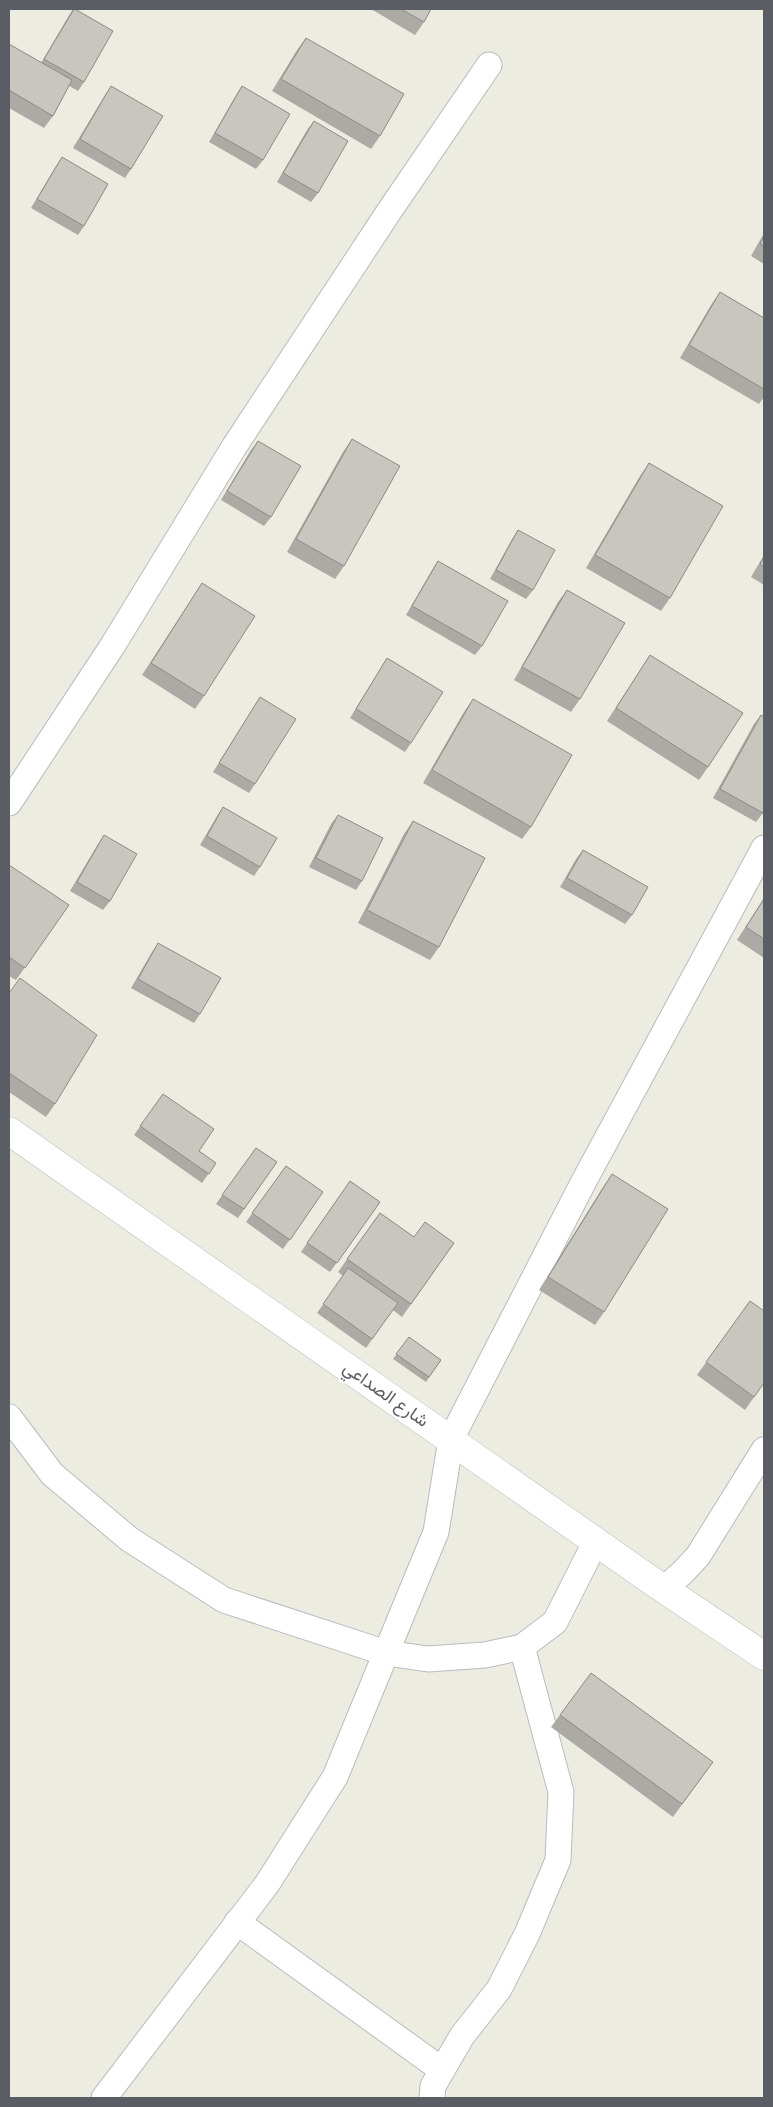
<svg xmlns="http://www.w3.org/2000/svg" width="773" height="2107" font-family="Signika,Vazirmatn,sans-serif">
  <rect width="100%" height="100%" fill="#edece1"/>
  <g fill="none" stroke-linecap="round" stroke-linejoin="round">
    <defs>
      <g id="street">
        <path d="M9,803L113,645L234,447L388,213L489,65"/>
        <path d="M9,1417L52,1474L129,1539L224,1600L386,1653L436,1532L451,1439L584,1181L764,848"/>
        <path d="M664,1589L683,1572L698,1556L764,1450"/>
        <path d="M237,1922L442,2070"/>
        <path d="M104,2098L267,1884L335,1777L386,1653L428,1659L485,1655L522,1647L555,1622L596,1541"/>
        <path d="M432,2098L433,2086L462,2036L499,1989L527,1934L558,1860L561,1792L522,1647"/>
      </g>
      <path id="secondary" d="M9,1131L652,1581L764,1656"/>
    </defs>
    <!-- street casing -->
    <use href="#street" stroke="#b9bbc1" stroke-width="27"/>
    <!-- secondary casing -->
    <use href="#secondary" stroke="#babdc4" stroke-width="29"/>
    <!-- street -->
    <use href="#street" stroke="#fff" stroke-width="25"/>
    <!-- secondary -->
    <use href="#secondary" stroke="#fff" stroke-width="28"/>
  </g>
  <!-- wall -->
  <g fill="#acaaa4">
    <path d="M73,9L84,82L78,91L69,86L53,116L44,128L9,108V44L41,63L68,17Z"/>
    <path d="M371,9H431L424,22L415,35Z"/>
    <path d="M306,38L380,136L371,149L272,91L297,50Z"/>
    <path d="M111,86L131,169L125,178L73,148L105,95Z"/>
    <path d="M242,86L263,160L256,169L209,142L236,95Z"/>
    <path d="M314,121L318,193L311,202L277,182L307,130Z"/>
    <path d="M62,157L84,226L78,235L31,208L56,166Z"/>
    <path d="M764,233V264L751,256Z"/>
    <path d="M720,292L764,318V397L759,404L680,358L711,305Z"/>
    <path d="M352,439L344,566L335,579L287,552L343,452Z"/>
    <path d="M258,441L271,517L264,526L221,500L251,450Z"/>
    <path d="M649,463L670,598L661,611L586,568L640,476Z"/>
    <path d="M518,530L533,590L526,599L490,579L512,539Z"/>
    <path d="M764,555V585L751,577Z"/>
    <path d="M438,561L482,646L475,655L406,615L432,570Z"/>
    <path d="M202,583L204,696L195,709L142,675Z"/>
    <path d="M567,590L580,699L571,712L514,680L558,602Z"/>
    <path d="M650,655L708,767L699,780L607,721Z"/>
    <path d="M387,658L411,743L405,752L350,718Z"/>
    <path d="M260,697L255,784L249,793L213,772Z"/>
    <path d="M473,699L531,827L522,839L423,783L464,712Z"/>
    <path d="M761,715L763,813L756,822L713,798L754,724Z"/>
    <path d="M223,807L260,867L254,876L200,845L217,816Z"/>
    <path d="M338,815L362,881L356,890L309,867L331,824Z"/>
    <path d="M413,821L439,947L430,960L358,923L404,834Z"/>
    <path d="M104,835L110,901L103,910L70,891L98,844Z"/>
    <path d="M583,850L632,915L625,924L560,887L576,859Z"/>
    <path d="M9,865L69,905L16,980L9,976Z"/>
    <path d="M764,898V958L737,940Z"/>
    <path d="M158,943L200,1014L194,1023L131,988L152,952Z"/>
    <path d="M9,993L55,1104L46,1117L9,1092Z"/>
    <path d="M163,1094L199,1151L216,1163L202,1183L134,1135Z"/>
    <path d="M256,1148L277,1162L238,1218L216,1204Z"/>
    <path d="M286,1166L317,1201L283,1249L246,1222Z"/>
    <path d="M612,1174L604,1312L595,1325L539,1290L603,1187Z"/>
    <path d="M350,1181L380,1202L330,1272L301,1252Z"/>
    <path d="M380,1213L414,1237L454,1243L402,1317L393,1310L366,1348L317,1313L343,1276L338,1272Z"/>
    <path d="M750,1301L764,1383L745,1410L697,1375Z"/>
    <path d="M409,1337L441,1360L426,1382L393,1359Z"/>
    <path d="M560,1715L713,1762L673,1817L551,1727Z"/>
  </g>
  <!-- building -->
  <g fill="#c8c6bf" stroke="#8c8b86">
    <path d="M74,9H75L113,31L84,82L44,59Z"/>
    <path d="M401,9H431L424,22Z"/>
    <path d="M306,38L404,94L380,136L281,79Z"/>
    <path d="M9,44L72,80L53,116L9,90Z"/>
    <path d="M111,86L163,116L131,169L80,139Z"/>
    <path d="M242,86L290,114L263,160L215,133Z"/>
    <path d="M314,121L348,141L318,193L283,173Z"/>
    <path d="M62,157L108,184L84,226L37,199Z"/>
    <path d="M764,236V246L760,244Z"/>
    <path d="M720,292L764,318V389L689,345Z"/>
    <path d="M352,439L400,466L344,566L296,539Z"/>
    <path d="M258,441L301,466L271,517L227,491Z"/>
    <path d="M649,463L723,506L670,598L595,555Z"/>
    <path d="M518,530L555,550L533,590L496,570Z"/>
    <path d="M764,557V567L760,564Z"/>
    <path d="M438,561L508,601L482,646L412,606Z"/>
    <path d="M202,583L255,616L204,696L151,663Z"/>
    <path d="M567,590L625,623L580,699L522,667Z"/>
    <path d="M650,655L743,713L708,767L616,708Z"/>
    <path d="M387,658L443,692L411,743L356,709Z"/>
    <path d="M260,697L296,719L255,784L219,763Z"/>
    <path d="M473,699L572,755L531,827L432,770Z"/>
    <path d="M761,715L764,717V810L763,813L720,789Z"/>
    <path d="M223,807L277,838L260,867L207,836Z"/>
    <path d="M338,815L383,838L362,881L316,858Z"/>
    <path d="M413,821L485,858L439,947L367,910Z"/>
    <path d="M104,835L137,854L110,901L77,882Z"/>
    <path d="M583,850L648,887L632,915L567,878Z"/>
    <path d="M9,865L69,905L25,968L9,957Z"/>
    <path d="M764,899V939L746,927Z"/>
    <path d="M158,943L221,978L200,1014L138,979Z"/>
    <path d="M20,978L97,1035L55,1104L9,1073V993Z"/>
    <path d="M163,1094L214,1129L199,1151L216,1163L209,1174L140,1126Z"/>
    <path d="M256,1148L277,1162L244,1209L222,1195Z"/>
    <path d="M286,1166L323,1192L290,1240L252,1213Z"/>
    <path d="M612,1174L668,1209L604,1312L548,1277Z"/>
    <path d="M350,1181L380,1202L337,1263L307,1243Z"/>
    <path d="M380,1213L414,1237L425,1222L454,1243L411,1304L347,1259Z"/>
    <path d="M348,1268L398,1303L372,1339L323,1304Z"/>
    <path d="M750,1301L764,1311V1383L754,1397L706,1362Z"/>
    <path d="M409,1337L441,1360L429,1377L396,1354Z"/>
    <path d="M591,1673L713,1762L682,1804L560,1715Z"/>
  </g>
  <g text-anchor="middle" stroke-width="4.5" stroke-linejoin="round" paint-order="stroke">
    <!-- street labels -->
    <g font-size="18" fill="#5a5d63" stroke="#fff">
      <text transform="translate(386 1394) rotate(35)" y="6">شارع الصداعي</text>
    </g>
  </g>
  <!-- border -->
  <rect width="773" height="2107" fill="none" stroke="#5a5d63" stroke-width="20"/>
</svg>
